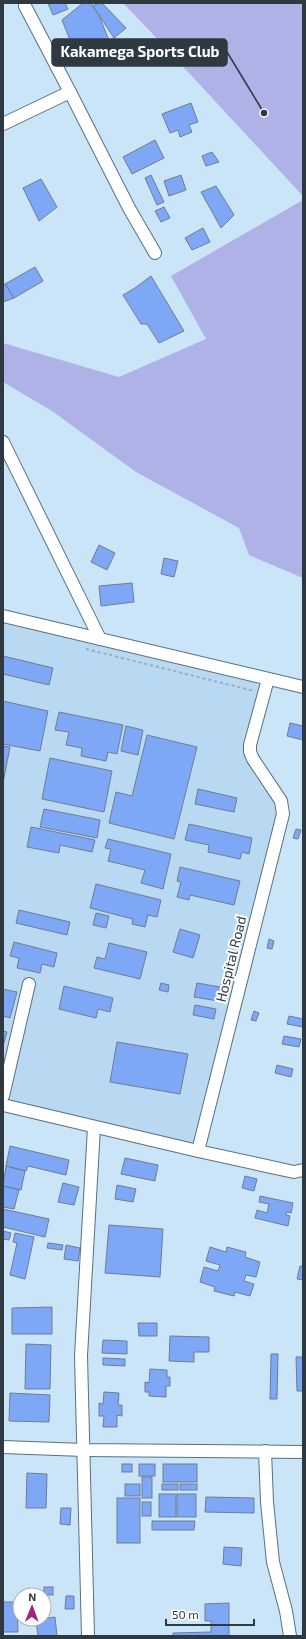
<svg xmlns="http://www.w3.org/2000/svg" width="306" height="1639" font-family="'Exo 2',sans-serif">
  <rect width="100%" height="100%" fill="#cae4f8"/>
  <!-- built -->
  <path fill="#b8d9f1" d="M3,618L266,679L249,745L280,802L198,1150L3,1104Z"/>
  <!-- green -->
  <g fill="#afb2e7">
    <path d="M123,3H303V196L149,30Z"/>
    <path d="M303,200V578L249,555L239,528L136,472L52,411L3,382V343L119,377L206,339L171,276Z"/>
  </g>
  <!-- building -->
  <g fill="#7ea8f5" stroke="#6f7c93">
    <path d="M48,3H65L68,9L53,15Z"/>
    <path d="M83,3H91L99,15L109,41L76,55L62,20Z"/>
    <path d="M98,3H102L126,28L114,38L93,6Z"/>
    <path d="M191,103L198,122L189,125L192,132L180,137L178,130L170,133L162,114Z"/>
    <path d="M155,140L164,158L132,174L123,157Z"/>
    <path d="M212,152L219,162L206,166L202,156Z"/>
    <path d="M151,175L164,202L157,205L145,178Z"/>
    <path d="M181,175L186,190L169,196L164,181Z"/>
    <path d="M41,179L57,207L39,221L23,188Z"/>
    <path d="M216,186L234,215L221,228L201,192Z"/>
    <path d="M164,207L170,218L161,222L155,211Z"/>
    <path d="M203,228L210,242L192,250L185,238Z"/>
    <path d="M35,267L43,281L14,298L5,284Z"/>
    <path d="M151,276L184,331L159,343L147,324H141L123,295L135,288Z"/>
    <path d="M5,284L14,298L3,302V285Z"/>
    <path d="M99,545L115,553L107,570L91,562Z"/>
    <path d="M164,558L178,561L174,577L161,574Z"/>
    <path d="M132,583L134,602L101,606L99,586Z"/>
    <path d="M3,656L53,668L49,685L3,674Z"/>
    <path d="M3,701L48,711L40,751L3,744Z"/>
    <path d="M59,712L123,725L117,754L108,752L106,761L81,756L82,748L66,745L69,732L55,730Z"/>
    <path d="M290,723L303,726V740L287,736Z"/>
    <path d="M126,726L143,730L138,755L121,751Z"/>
    <path d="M147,735L197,747L174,839L109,823L116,792L132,796Z"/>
    <path d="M3,746L10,747L3,783Z"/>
    <path d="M50,758L112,771L104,812L42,799Z"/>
    <path d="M198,789L237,798L234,812L195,804Z"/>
    <path d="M44,809L100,820L97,838L40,827Z"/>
    <path d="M189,824L252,838L249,854L242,852L240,859L208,852L209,845L185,840Z"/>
    <path d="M31,827L95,840L92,852L60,845L59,853L27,847Z"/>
    <path d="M296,829L301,830L298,839L293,838Z"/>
    <path d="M108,839L171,854L163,889L141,883L145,870L108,861L111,849L105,848Z"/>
    <path d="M180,867L240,881L234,905L190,895L189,900L177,897L181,882L177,881Z"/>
    <path d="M96,884L161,900L157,917L148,915L145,927L132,924L133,919L90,908Z"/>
    <path d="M19,910L70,922L67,935L16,923Z"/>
    <path d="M96,913L109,916L106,928L93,925Z"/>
    <path d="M180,929L200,935L193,958L173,952Z"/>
    <path d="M269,939L274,941L272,949L267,948Z"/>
    <path d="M14,942L57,953L54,967L42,964L40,973L17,968L19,958L10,956Z"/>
    <path d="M109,943L147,952L140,979L94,968L97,957L105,959Z"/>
    <path d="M161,983L169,985L168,992L159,990Z"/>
    <path d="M197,983L220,987L218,1001L194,997Z"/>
    <path d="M64,986L113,998L110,1012L98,1009L96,1018L59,1009Z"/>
    <path d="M3,989L17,992L10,1018L3,1016Z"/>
    <path d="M195,1005L216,1009L214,1019L193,1015Z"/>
    <path d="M254,1011L259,1013L256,1021L251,1020Z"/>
    <path d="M289,1016L303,1019V1027L287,1024Z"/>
    <path d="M3,1031L7,1032L3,1046Z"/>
    <path d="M284,1036L301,1039L299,1047L282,1044Z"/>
    <path d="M117,1042L188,1054L180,1094L110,1082Z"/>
    <path d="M277,1065L293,1069L291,1077L275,1073Z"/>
    <path d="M10,1146L69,1160L66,1175L28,1166L26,1171L6,1166Z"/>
    <path d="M125,1158L158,1165L155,1181L121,1174Z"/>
    <path d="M6,1166L25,1171L21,1190L3,1186Z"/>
    <path d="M245,1176L257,1179L254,1191L242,1188Z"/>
    <path d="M63,1183L79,1187L74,1205L58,1202Z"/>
    <path d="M117,1185L136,1189L133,1202L115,1199Z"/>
    <path d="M3,1186L19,1190L14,1209L3,1207Z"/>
    <path d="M260,1196L293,1203L291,1213L287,1212L286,1215L290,1216L288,1226L255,1218L257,1210L267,1213L269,1204L259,1202Z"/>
    <path d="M3,1209L49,1219L45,1237L3,1227Z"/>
    <path d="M109,1225L163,1229L160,1277L105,1273Z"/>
    <path d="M3,1231L11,1233L9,1240L3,1239Z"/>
    <path d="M15,1233L34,1237L25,1279L10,1275L17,1243L13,1242Z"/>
    <path d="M48,1243L63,1245L62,1250L47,1248Z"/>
    <path d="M66,1245L80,1248L78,1261L64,1259Z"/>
    <path d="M210,1247L226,1252L227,1247L246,1252L245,1257L260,1262L256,1277L246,1275L244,1281L254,1284L250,1296L235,1292L234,1296L214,1291L215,1287L200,1282L204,1267L218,1271L220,1265L206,1261Z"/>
    <path d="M300,1266H303V1280L297,1279Z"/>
    <path d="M52,1307V1334H12V1308Z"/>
    <path d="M138,1323H157V1336H139Z"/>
    <path d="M170,1336L209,1337V1352H194V1362L169,1361Z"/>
    <path d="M103,1340L127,1341V1354L102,1353Z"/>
    <path d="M26,1344L51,1345L50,1389H25Z"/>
    <path d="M271,1354H278L277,1399H270Z"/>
    <path d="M296,1357H303V1391H297Z"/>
    <path d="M103,1358L125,1359V1366L103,1365Z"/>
    <path d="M150,1369L167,1370V1377H170V1386H166V1397L149,1396V1392H145V1382L149,1383Z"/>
    <path d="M104,1392L119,1393L118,1405H122V1416L117,1415V1427H103L104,1416H99V1403L103,1404Z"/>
    <path d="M10,1393L50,1395L49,1422L9,1421Z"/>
    <rect x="122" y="1464" width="10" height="8"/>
    <rect x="139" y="1464" width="16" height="12"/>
    <rect x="163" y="1464" width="34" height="18"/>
    <path d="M27,1473L47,1474L46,1508H26Z"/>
    <rect x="142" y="1477" width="10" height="21"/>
    <rect x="125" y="1484" width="15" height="12"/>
    <rect x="162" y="1484" width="16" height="6"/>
    <rect x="180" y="1484" width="17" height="6"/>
    <rect x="159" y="1494" width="17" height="23"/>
    <rect x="177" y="1494" width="19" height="23"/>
    <path d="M206,1497L254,1498V1513L205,1512Z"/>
    <rect x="117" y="1498" width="23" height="45"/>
    <rect x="142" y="1502" width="9" height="14"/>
    <path d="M61,1508H71L70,1525L60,1524Z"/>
    <path d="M152,1521H195L194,1530H152Z"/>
    <path d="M224,1547L242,1548L241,1566L223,1564Z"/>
    <rect x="44" y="1587" width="9" height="8"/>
    <path d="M66,1596H74V1609H65Z"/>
    <path d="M3,1602H17L18,1632H3Z"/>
    <path d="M229,1603V1636H173V1633L211,1632V1621H205V1604Z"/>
    <path d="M55,1617L57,1636H38L36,1620Z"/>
  </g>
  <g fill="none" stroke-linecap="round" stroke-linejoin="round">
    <defs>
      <g id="minor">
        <path d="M25,6L70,92"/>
        <path d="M3,124L70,92L129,208L155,253"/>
        <path d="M3,442L100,639"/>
        <path d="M3,616L303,687"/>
        <path d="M3,1096L29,984"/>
        <path d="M3,1105L198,1151L283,814L281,801L253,759L250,752V745L268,679"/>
        <path d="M198,1151L294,1172L303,1170"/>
        <path d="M3,1447L84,1450L303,1452"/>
        <path d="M265,1451L267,1502L273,1562L286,1611L290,1636"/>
        <path d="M88,1636L81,1356L94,1127"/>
      </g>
    </defs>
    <!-- minor casing -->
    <use href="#minor" stroke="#597082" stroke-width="14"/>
    <!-- path -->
    <path stroke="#98adbd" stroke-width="2" stroke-dasharray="3 3" stroke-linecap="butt" d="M86,649L254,691"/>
    <!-- minor -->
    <use href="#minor" stroke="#fff" stroke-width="12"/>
  </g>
  <g text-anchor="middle" stroke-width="4" stroke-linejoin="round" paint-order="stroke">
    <!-- street labels -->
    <g font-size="14" fill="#2f3941" stroke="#fff">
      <text transform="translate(231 959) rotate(-76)" y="5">Hospital Road</text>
    </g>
  </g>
  <!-- callouts -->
  <path fill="none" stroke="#2f3941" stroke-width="1.5" d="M264 113L227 52"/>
  <circle fill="#2f3941" stroke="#fff" stroke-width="1.5" cx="264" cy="113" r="4"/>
  <rect fill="#2f3941" stroke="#2f3941" stroke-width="1.5" x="52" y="39" width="175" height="27" rx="4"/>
  <g font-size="15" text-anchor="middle" font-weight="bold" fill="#fff">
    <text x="140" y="57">Kakamega Sports Club</text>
  </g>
  <!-- border -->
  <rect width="306" height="1639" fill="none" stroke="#2f3941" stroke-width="8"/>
  <!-- north arrow -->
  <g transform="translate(32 1607) rotate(1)"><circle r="19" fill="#ffffff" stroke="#acb0b3"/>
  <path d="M0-3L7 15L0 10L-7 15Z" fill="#9f257c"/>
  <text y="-6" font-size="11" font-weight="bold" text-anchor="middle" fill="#2f3941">N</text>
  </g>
  <!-- scale -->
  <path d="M166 1619v6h88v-6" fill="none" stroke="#2f3941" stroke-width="2"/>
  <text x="172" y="1619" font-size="12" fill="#2f3941" stroke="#ffffff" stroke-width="3" paint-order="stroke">50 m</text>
</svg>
